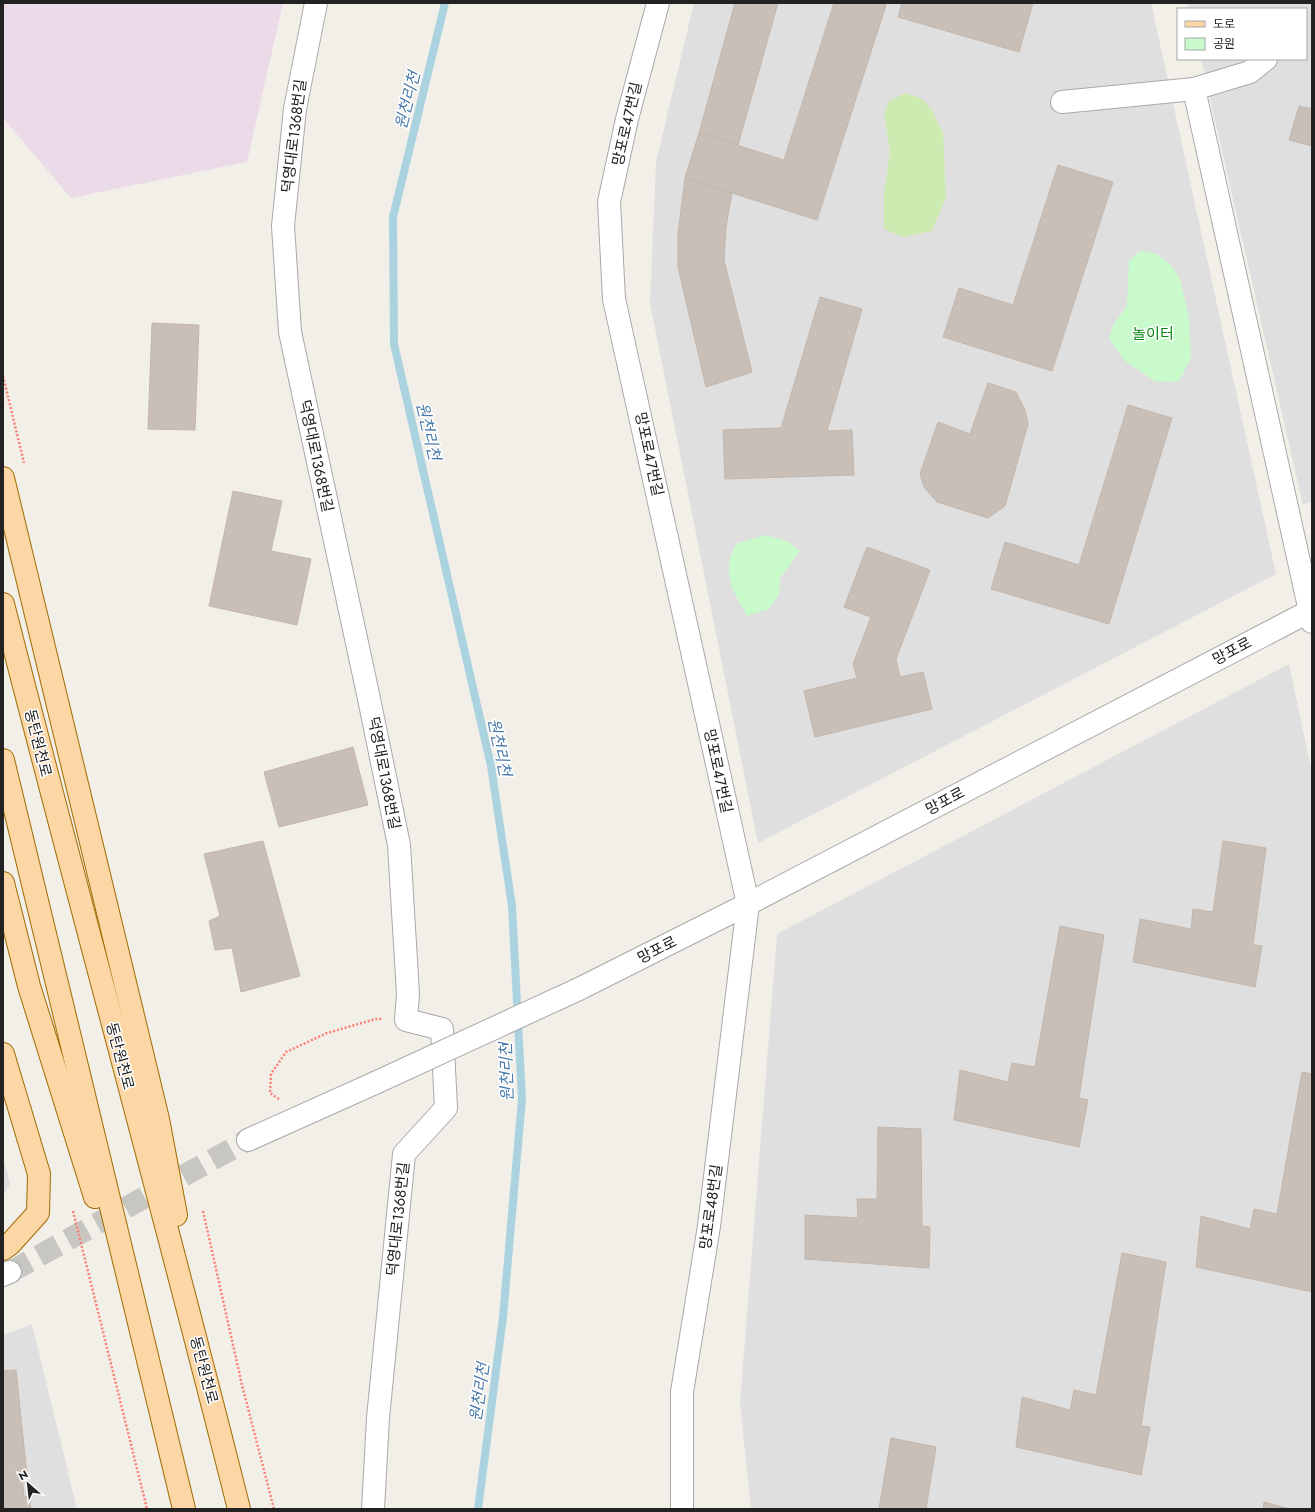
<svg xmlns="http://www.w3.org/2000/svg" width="1315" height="1512" font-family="Jost,'Noto Sans KR',sans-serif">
  <rect width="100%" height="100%" fill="#f2efe9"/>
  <!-- residential -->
  <g fill="#e0dfdf">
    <path d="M694,3H1151L1276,574L758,843L650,303L656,162Z"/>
    <path d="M1188,3H1312V501L1303,505L1201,59H1306V9H1189Z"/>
    <path d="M1289,664L1312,773V1509H751L740,1403L777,934Z"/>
    <path d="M3,1156L10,1184L3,1196Z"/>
    <path d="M32,1324L77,1509H3V1335Z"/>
  </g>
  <!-- industrial -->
  <path fill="#ebdbe8" d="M3,3H283L247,162L71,198L3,118Z"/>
  <!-- grass -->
  <path fill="#cdebb0" d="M906,93L922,99L932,110L943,133L946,197L932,231L904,237L884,229V195L890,150L884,116L889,101Z"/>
  <!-- park -->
  <g fill="#c8facc">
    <path d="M1140,251L1157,254L1171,265L1180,279L1189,318L1191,357L1179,382L1155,381L1125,361L1109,339L1113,325L1127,306L1129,261Z"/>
    <path d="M766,535L789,542L800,551L780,578L779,595L769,609L747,616C732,588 721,575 736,544Z"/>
  </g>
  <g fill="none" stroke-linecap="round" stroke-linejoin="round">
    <!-- stream -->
    <path stroke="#aad3df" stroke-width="8" d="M445,3L393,217L394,344L491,766L512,906L522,1099L503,1317L478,1509"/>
  </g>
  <!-- building -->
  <g fill="#c7bfb8" stroke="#c4b6ab">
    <path d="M735,3H778L738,145L699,133Z"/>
    <path d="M834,3H879L886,5L817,220L685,178L699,133L784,160Z"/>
    <path d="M902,3H1033L1019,52L898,17Z"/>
    <path d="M1299,106L1312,109V146L1289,140Z"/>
    <path d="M1058,165L1113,182L1052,371L943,337L959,288L1013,305Z"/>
    <path d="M685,178L732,193L726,227L724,260L752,372L706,387L678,267V233Z"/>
    <path d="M820,297L862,309L827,431L852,430L854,475L725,479L723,430L781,428Z"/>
    <path d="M152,323L199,325L195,430L148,429Z"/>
    <path d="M988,383L1016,392L1025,410L1028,424L1005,506L988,518L937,502L924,487L920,474L938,422L970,434Z"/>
    <path d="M1128,405L1172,418L1109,624L991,589L1005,542L1079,565Z"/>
    <path d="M233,491L282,501L271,551L311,559L297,625L209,606Z"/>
    <path d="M867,547L930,570L896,659L900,677L923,672L932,709L815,737L804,691L857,678L853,664L871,617L844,607Z"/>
    <path d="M353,747L368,805L279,827L264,772Z"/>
    <path d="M263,841L300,976L241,992L232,948L215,950L209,921L220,916L204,854Z"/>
    <path d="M1223,841L1266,848L1253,945L1262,946L1255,987L1133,962L1140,919L1191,929L1193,909L1213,912Z"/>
    <path d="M1060,926L1104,935L1079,1098L1088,1100L1079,1147L954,1120L960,1070L1008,1082L1012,1063L1035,1067Z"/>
    <path d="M1302,1072L1312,1074V1292L1196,1267L1201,1216L1250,1229L1254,1209L1277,1214Z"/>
    <path d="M878,1127L921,1129L922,1226L930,1227L929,1268L805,1259V1215L858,1218L857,1199H877Z"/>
    <path d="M1122,1253L1166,1262L1141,1426L1150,1427L1141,1475L1016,1447L1022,1397L1070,1410L1074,1390L1096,1395Z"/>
    <path d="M16,1370L27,1475H22L24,1497L29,1496L31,1509H3V1371Z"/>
    <path d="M891,1438L936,1447L926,1509H879Z"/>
    <path d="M1264,1502L1290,1509H1263Z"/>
  </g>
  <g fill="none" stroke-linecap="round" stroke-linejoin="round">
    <!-- minor-tunnel -->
    <path stroke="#c8c6c1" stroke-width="22" stroke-dasharray="22 11" stroke-linecap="butt" d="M10,1272L248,1140"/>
    <defs>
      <g id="minor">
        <path d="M316,3L295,109L283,226L290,332L368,694L399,845L408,994L406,1020L442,1029L446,1108L404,1154L378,1418L373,1509"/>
        <path d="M658,3L627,119L609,202L614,299L748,904L709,1226L682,1392V1509"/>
        <path d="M1194,89L1310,611L1312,610"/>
        <path d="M1062,102L1194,89L1250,72L1266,59"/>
        <path d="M579,989L748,904L1310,611L1312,622"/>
        <path d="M248,1140L375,1083"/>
        <path d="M3,1275L10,1272"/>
      </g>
      <g id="major">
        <path d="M3,478L158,1119L176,1215"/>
        <path d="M3,604C80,906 163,1206 239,1509"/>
        <path d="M3,760L184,1509"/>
        <path d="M3,883L29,986L95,1197"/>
        <path d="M3,1054L39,1174L38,1213L10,1244L3,1249"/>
      </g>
    </defs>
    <!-- minor casing -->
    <use href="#minor" stroke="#a9a9a9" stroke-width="24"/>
    <!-- major casing -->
    <use href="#major" stroke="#a06b00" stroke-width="24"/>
    <!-- path -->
    <g stroke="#fa8072" stroke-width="2.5" stroke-dasharray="2 2" stroke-linecap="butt">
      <path d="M3,376L24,463"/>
      <path d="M279,1099L270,1093L271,1074L286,1052L327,1033L376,1019H382"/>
      <path d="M73,1211L147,1509"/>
      <path d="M203,1211L242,1385L274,1509"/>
    </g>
    <!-- minor -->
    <use href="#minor" stroke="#fff" stroke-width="22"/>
    <!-- major -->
    <use href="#major" stroke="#fcd6a4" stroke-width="22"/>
    <defs>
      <path id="minor-bridge" d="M375,1083L579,989"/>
    </defs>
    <!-- minor-bridge casing -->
    <use href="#minor-bridge" stroke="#a9a9a9" stroke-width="24" stroke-linecap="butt"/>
    <!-- minor-bridge -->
    <use href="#minor-bridge" stroke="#fff" stroke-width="22"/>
  </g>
  <g text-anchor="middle" stroke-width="3" stroke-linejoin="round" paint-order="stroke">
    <!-- street labels -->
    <g font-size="15" fill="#222" stroke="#fff">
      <text transform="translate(627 124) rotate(-77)" y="5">망포로47번길</text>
      <text transform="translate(294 136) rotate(-83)" y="5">덕영대로1368번길</text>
      <text transform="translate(649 454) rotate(78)" y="5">망포로47번길</text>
      <text transform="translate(316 456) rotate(78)" y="5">덕영대로1368번길</text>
      <text transform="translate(1232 651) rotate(-28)" y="5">망포로</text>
      <text transform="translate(38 743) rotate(76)" y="5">동탄원천로</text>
      <text transform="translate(718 771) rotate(78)" y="5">망포로47번길</text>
      <text transform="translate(384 773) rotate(79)" y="5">덕영대로1368번길</text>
      <text transform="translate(945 801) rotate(-28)" y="5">망포로</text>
      <text transform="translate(657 950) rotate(-27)" y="5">망포로</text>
      <text transform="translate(120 1056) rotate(75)" y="5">동탄원천로</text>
      <text transform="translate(711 1207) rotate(-82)" y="5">망포로48번길</text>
      <text transform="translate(398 1219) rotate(-84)" y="5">덕영대로1368번길</text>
      <text transform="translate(204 1370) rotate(75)" y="5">동탄원천로</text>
    </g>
    <!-- park labels -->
    <g font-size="15" fill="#0c8416" stroke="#fff">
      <text x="1153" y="339">놀이터</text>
    </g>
    <!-- water labels -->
    <g font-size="16" font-style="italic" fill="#4a7aab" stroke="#fff">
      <text transform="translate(407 100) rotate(-76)" y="6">원천리천</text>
      <text transform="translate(429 431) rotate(77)" y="6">원천리천</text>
      <text transform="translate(500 747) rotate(78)" y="6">원천리천</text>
      <text transform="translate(506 1072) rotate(-92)" y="6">원천리천</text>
      <text transform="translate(479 1392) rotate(-82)" y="6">원천리천</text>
    </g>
  </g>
  <!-- border -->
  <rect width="1315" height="1512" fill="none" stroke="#222222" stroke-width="8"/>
  <!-- legend -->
  <rect x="1177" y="8" width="130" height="52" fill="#ffffff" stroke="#a7a7a7"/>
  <rect x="1185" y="21" width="20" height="6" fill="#fcd6a4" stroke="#a7a7a7"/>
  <text x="1213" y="28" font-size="12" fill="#222222">도로</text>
  <rect x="1185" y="38" width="20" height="12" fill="#c8facc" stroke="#a7a7a7"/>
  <text x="1213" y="48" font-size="12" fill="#222222">공원</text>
  <!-- north arrow -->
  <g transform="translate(28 1484) rotate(332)" stroke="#ffffff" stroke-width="3" paint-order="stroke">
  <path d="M0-3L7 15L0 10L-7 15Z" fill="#222222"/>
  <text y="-6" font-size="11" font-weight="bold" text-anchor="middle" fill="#222222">N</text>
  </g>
</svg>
